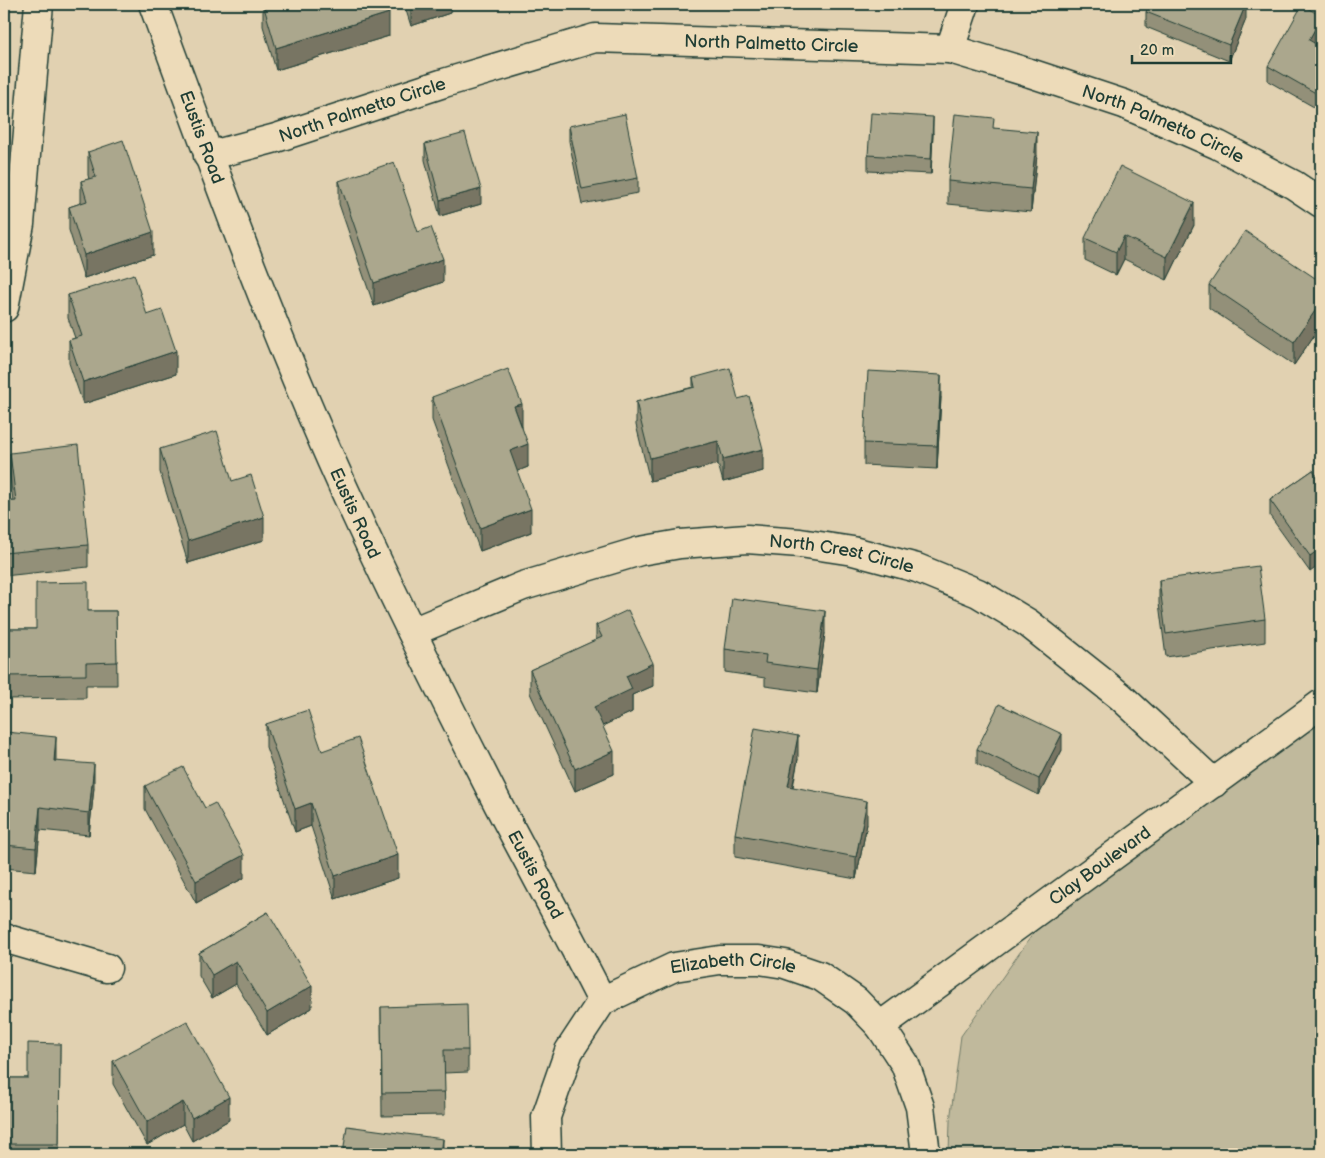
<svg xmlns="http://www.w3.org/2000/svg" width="1325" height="1158" font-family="'Balsamiq Sans',sans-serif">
  <rect width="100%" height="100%" fill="#e1d1b1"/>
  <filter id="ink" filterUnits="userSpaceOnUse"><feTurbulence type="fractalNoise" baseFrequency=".02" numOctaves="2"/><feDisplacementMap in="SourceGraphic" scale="10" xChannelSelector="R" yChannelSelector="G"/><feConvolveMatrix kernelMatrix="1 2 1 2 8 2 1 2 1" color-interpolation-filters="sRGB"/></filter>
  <g filter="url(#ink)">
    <!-- green -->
    <path fill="#c0b99c" stroke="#707b68" d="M1321,705V1154H949L950,1121L961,1036L1047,914Z"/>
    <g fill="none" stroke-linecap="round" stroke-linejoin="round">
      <defs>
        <g id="street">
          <path id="s1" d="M153,4C216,176 279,349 356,515C401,613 450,710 499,806C533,871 569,935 602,1001"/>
          <path d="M950,49L965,4"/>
          <path id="s2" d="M208,156L276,138L444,83L595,38L950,49L1030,73L1124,104L1218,145L1294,185L1321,203"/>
          <path d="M4,308L20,224L39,4"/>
          <path id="s3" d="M412,632L523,586L640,551L680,544L747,539L800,543L853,551L917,568L978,593L1028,623L1120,696L1214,783"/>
          <path d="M4,938L107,968"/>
          <path id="s4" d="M880,1026L1321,704"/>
          <path id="s5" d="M547,1154L546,1117L569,1051L602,1001L674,967L720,960H759L785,964L820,976L856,1001L880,1026L905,1064L920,1107L926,1154"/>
        </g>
      </defs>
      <!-- street casing -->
      <use href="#street" stroke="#1f3d34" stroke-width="31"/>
      <!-- street -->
      <use href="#street" stroke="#eddbb9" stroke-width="28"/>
    </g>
    <!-- wall -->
    <g fill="#939079" stroke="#1f3d34">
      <path d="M263,4L389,36L276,70L263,26Z"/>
      <path d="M404,4H450V13L411,26Z"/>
      <path d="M1146,12L1246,19L1229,61L1146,27Z"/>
      <path d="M1321,18V33L1316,43L1321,47V111L1268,81V66Z"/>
      <path d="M569,126L638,178V193L582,204L569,141Z"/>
      <path d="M994,128L1037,155L1031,212L948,204V181Z"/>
      <path d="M933,133L931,174L868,171V155Z"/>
      <path d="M425,144L481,204L440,216L425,160Z"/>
      <path d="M88,152L153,255L84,278L69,230V207L81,203V181L89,179L88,175Z"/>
      <path d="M339,181L418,232L443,282L374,306L339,204Z"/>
      <path d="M1194,225L1167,280L1124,259L1116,275L1085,260V238Z"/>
      <path d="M1321,282V325L1294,365L1209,308V285Z"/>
      <path d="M68,295L147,315L176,374L83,404L69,363V340L75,338L68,318Z"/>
      <path d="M693,378L738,399L763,471L723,482L718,464L650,481L636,425V402L693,387Z"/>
      <path d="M432,397L522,427L528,467L517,471L531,532L480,551L432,420Z"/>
      <path d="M941,397L937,469L864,465V443Z"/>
      <path d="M160,449L232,481L264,540L188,563L160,472Z"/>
      <path d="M10,453L88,545V567L4,576V502L13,501L10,475Z"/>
      <path d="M1313,470L1310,572L1270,516V500Z"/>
      <path d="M1159,580L1265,619V642L1166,657L1159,603Z"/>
      <path d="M88,611H116L117,685H86V698L4,699V629H36Z"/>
      <path d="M596,625L653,686L632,695V712L602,726L614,774L575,791L530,693V670L596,640Z"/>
      <path d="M825,633L817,693L765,686V678L725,672V649Z"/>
      <path d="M266,724L322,751L398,878L335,899L311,826L295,832L266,747Z"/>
      <path d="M977,749L1062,750L1039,795L977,764Z"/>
      <path d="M4,751L56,761L94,787L89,835L40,830L36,871L4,868Z"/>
      <path d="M798,759L793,787L867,824L856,879L735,857V834Z"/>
      <path d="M145,786L205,808L244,878L196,903L145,809Z"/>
      <path d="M268,912L312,1008L267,1035L236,984L212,998L199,976V953Z"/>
      <path d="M381,1007L468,1050V1072L444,1073L445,1115L382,1116Z"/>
      <path d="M60,1044L59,1154H4V1078H28Z"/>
      <path d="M113,1061L229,1120L192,1141L183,1124L147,1145L113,1084Z"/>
    </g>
    <!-- shaded-wall -->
    <g fill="#787563" stroke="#1f3d34">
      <path d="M430,4H450V13L411,26V10Z"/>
      <path d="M1246,4V19L1229,61V45Z"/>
      <path d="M389,13V36L276,70V48Z"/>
      <path d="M1321,18V33L1309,55V40Z"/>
      <path d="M933,117V133L931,174V159Z"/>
      <path d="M1037,132V155L1031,212V189Z"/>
      <path d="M481,189V204L440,216V200Z"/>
      <path d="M1194,203V225L1167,280V257Z"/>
      <path d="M153,232V255L84,278V255Z"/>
      <path d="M1124,236V259L1116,275V252Z"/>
      <path d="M443,259V282L374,306V283Z"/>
      <path d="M1321,302V325L1294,365V342Z"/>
      <path d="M176,351V374L83,404V382Z"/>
      <path d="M941,375V397L937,469V446Z"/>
      <path d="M522,404V427L514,406Z"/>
      <path d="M718,441V464L650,481V458Z"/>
      <path d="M528,444V467L510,474V451Z"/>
      <path d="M763,449V471L723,482V459Z"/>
      <path d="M531,509V532L480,551V528Z"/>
      <path d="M264,517V540L188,563V541Z"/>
      <path d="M1321,548V564L1310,572V556Z"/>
      <path d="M825,611V633L817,693V670Z"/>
      <path d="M653,663V686L632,695V712L594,730V707L626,676Z"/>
      <path d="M1062,734V750L1039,795V779Z"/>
      <path d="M798,736V759L788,809V786Z"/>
      <path d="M56,737V760L54,783V761Z"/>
      <path d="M614,751V774L575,791V769Z"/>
      <path d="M94,764V787L89,835V813Z"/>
      <path d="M867,801V824L856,879V857Z"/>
      <path d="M311,803V826L295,832V809Z"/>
      <path d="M40,807V830L36,871V848Z"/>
      <path d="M244,855V878L196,903V881Z"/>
      <path d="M398,855V878L335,899V876Z"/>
      <path d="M236,961V984L212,998V975Z"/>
      <path d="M312,986V1008L267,1035V1013Z"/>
      <path d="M229,1097V1120L192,1141V1118Z"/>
      <path d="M183,1102V1124L147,1145V1122Z"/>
      <path d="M443,1139V1154H441Z"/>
    </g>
    <!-- building -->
    <g fill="#aba78d" stroke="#1f3d34">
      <path d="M263,4H386L389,13L276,48Z"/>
      <path d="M409,4H430L411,10Z"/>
      <path d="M1149,4H1246L1229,45L1146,12Z"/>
      <path d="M1302,5L1321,16V18L1309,40L1321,47V96L1268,66Z"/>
      <path d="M871,113L933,117L931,159L868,155Z"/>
      <path d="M625,114L638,178L582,189L569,126Z"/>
      <path d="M955,114L994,118L993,128L1037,132L1031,189L948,181Z"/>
      <path d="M465,133L481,189L440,200L425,144Z"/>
      <path d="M123,140L153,232L84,255L69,207L87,201L81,181L96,177L88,152Z"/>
      <path d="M394,162L418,232L431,227L443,259L374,283L339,181Z"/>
      <path d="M1120,166L1194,203L1167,257L1124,236L1116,252L1085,238Z"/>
      <path d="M1245,231L1321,282V302L1294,342L1209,285Z"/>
      <path d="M134,274L147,315L162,310L176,351L83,382L69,340L82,336L68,295Z"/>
      <path d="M730,368L738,399L749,396L763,449L723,459L718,441L650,458L636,402L695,387L693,378Z"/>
      <path d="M508,369L522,404L514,406L528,444L510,451L531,509L480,528L432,397Z"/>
      <path d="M868,371L941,375L937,446L864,443Z"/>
      <path d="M217,431L232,481L251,475L264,517L188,541L160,449Z"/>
      <path d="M78,445L88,545L4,553V502L16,501L10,453Z"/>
      <path d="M1313,470L1321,482V548L1310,556L1270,500Z"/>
      <path d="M1258,566L1265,619L1166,634L1159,580Z"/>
      <path d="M88,582V611H116L117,662L86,663V675L4,676V629H36V583Z"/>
      <path d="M732,598L825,611L817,670L765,663L766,655L725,649Z"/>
      <path d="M628,610L653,663L626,676L632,689L594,707L614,751L575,769L530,670L602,637L596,625Z"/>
      <path d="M999,704L1062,734L1039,779L977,749Z"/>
      <path d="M308,710L322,751L358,738L398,855L335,876L311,803L295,809L266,724Z"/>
      <path d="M755,728L798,736L788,786L867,801L856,857L735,834Z"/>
      <path d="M6,732L56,737L54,761L94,764L89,813L40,807L36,848L4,845V751Z"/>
      <path d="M183,767L205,808L215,803L244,855L196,881L145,786Z"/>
      <path d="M268,912L312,986L267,1013L236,961L212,975L199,953Z"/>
      <path d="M467,1004L468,1050H444L445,1092L382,1093L381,1007Z"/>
      <path d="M187,1021L229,1097L192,1118L183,1102L147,1122L113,1061Z"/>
      <path d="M28,1043L60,1044L59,1144H4V1078H28Z"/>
      <path d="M347,1126L443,1139L441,1154H343Z"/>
    </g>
  </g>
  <g text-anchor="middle" stroke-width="4" stroke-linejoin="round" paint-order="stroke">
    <!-- street labels -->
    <g font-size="18" fill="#1f3d34" stroke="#eddbb9">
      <text dy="6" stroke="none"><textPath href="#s2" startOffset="581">North Palmetto Circle</textPath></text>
      <text dy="6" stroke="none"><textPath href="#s2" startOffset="161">North Palmetto Circle</textPath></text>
      <text dy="6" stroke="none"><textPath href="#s2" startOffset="986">North Palmetto Circle</textPath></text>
      <text dy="6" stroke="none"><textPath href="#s1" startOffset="142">Eustis Road</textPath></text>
      <text dy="6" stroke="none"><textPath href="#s1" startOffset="548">Eustis Road</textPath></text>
      <text dy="6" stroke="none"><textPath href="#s3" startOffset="446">North Crest Circle</textPath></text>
      <text dy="6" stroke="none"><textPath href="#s4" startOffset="272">Clay Boulevard</textPath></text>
      <text dy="6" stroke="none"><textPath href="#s1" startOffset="952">Eustis Road</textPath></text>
      <text dy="6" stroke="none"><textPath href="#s5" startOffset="306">Elizabeth Circle</textPath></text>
    </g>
  </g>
  <!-- margin -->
  <rect width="1325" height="1158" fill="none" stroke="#eddbb9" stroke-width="20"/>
  <rect x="10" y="10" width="1305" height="1138" fill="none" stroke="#1f3d34" stroke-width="2" filter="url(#ink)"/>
  <!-- scale -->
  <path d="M1132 55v8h99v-8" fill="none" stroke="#1f3d34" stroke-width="2.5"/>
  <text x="1140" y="55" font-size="15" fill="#1f3d34" stroke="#eddbb9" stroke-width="4" paint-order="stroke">20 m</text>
</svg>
